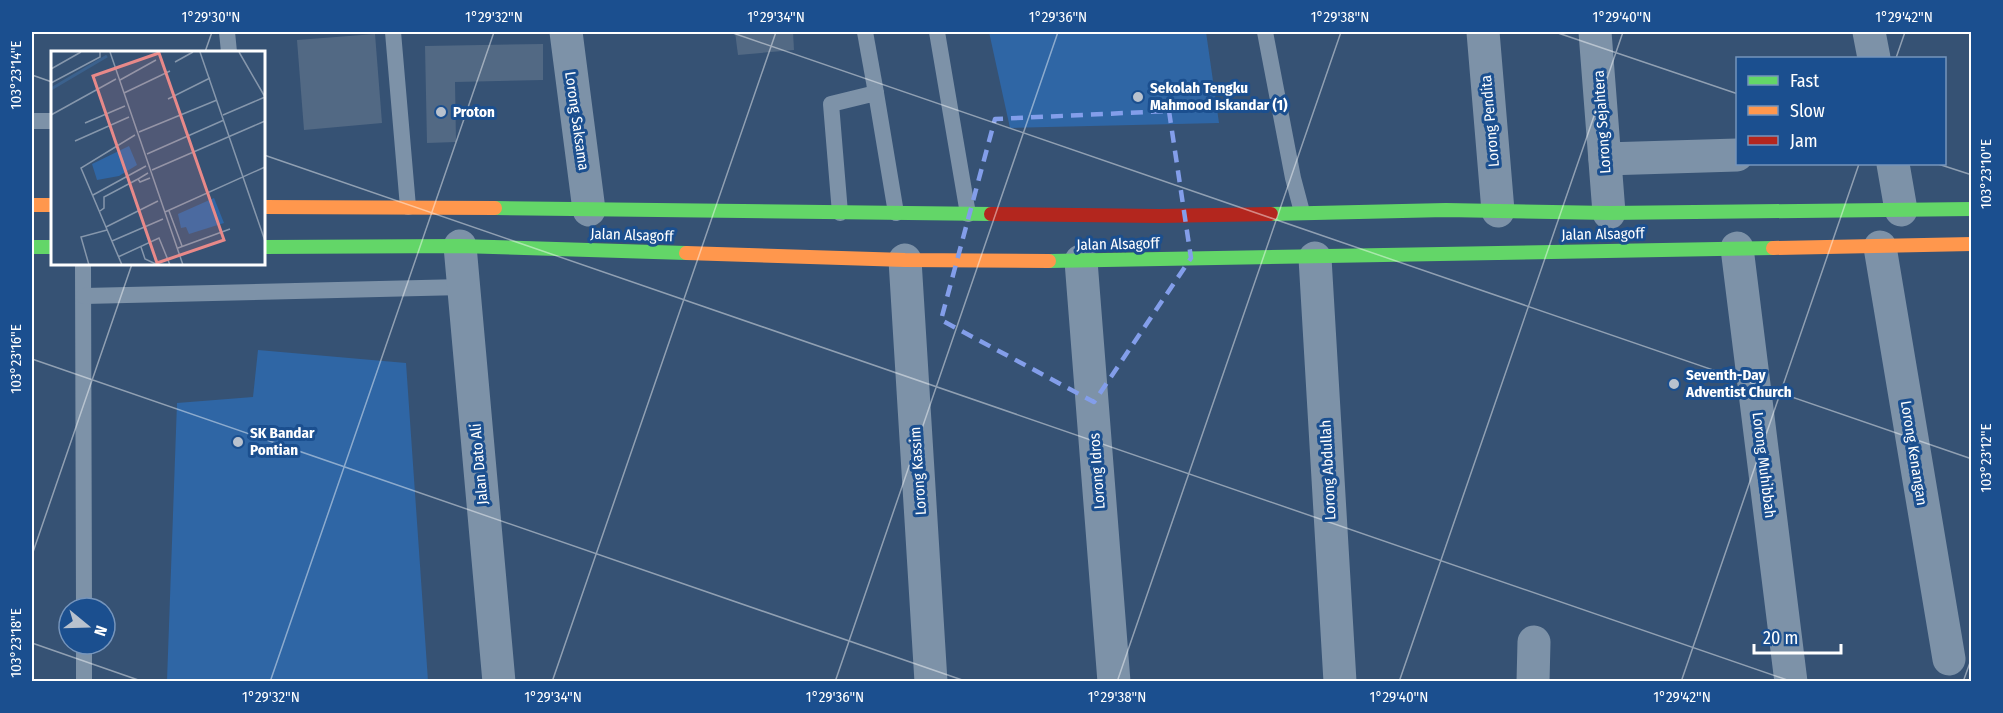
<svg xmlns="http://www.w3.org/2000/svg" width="2003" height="713" font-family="'Fira Sans Condensed',sans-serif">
  <rect width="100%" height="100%" fill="#365274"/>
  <!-- green -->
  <g fill="#2f66a5">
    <path d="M989,32H1206L1219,123L1010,128Z"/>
    <path d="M258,350L406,363L428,681H167L177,403L253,397Z"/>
  </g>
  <!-- building -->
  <g fill="#526984">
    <path d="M735,32H793L794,50L738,55Z"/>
    <path d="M375,34L382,123L304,130L297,40Z"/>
    <path d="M543,44V80L455,82L456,142L427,143L425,46Z"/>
  </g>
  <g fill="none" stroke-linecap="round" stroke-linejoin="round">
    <!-- lane -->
    <g stroke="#7d92a8" stroke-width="16">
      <path d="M227,32L229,52"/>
      <path d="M393,32L408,207"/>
      <path d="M865,32L876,93"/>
      <path d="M937,32L968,214"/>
      <path d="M1265,32L1293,178L1302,212"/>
      <path d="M32,121H52"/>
      <path d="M840,213L831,104L876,93L896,213"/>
      <path d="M83,264L84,608"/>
      <path d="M84,296L463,287"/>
      <path d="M84,682V644"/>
    </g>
    <!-- street -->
    <g stroke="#7d92a8" stroke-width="33">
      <path d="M566,32L589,210"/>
      <path d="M1483,32L1498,211"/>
      <path d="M1595,32L1609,213"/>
      <path d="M1869,32L1874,58"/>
      <path d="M1605,159L1737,155"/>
      <path d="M1893,164L1901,210"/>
      <path d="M460,246L499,682"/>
      <path d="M1880,247L1949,659"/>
      <path d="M1737,248L1791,682"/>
      <path d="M1315,258L1340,682"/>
      <path d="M905,260L931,682"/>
      <path d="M1081,261L1114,682"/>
      <path d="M1533,682L1534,642"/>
    </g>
    <!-- fast -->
    <g stroke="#63d668" stroke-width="14">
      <path d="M495,208L991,214"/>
      <path d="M1271,214L1446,210L1609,213L1972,209"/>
      <path d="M32,247H52"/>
      <path d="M264,247L460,246L686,253"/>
      <path d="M1049,261L1773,248"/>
    </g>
    <!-- slow -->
    <g stroke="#ff974d" stroke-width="14">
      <path d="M32,205H52"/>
      <path d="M264,207L495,208"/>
      <path d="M1773,248L1972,244"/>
      <path d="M686,253L905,260L1049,261"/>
    </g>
    <!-- jam -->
    <path stroke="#b3261e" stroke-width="14" d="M991,214L1159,216L1271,214"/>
  </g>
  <!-- marked area -->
  <path fill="none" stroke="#839eea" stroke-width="4.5" stroke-dasharray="12 8" stroke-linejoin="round" d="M1169,111L1191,258L1094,402L941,320L995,119Z"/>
  <!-- ticks -->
  <path fill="none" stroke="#fff" stroke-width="1.5" stroke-opacity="0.45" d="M730,32L1972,459M1555,32L1738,94M205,52L212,32M1896,58L1905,32M32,75L52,82M264,155L1793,682M1938,164L1972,175M32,359L968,682M32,555L132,264M32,643L144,682M270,682L494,32M552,682L776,32M835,682L1058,32M1117,682L1341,32M1399,682L1623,32M1681,682L1859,164M1963,682L1972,657"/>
  <!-- markers -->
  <g fill="#b9c2ce" stroke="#1b4f8f" stroke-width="2">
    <circle cx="1138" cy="97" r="6"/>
    <circle cx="441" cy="112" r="6"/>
    <circle cx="1674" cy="384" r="6"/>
    <circle cx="238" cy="442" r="6"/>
  </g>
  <g text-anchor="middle" stroke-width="6" stroke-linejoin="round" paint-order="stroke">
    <!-- poi labels -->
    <g font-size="15" font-weight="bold" fill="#fff" stroke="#1b4f8f" text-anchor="start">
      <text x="1150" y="93">Sekolah Tengku<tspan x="1150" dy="17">Mahmood Iskandar (1)</tspan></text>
      <text x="453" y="117">Proton</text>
      <text x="1686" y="380">Seventh-Day<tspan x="1686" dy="17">Adventist Church</tspan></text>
      <text x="250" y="438">SK Bandar<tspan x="250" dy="17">Pontian</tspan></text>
    </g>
    <!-- street labels -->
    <g font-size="15" fill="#fff" stroke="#1b4f8f">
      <text transform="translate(577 121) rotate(82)" y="5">Lorong Saksama</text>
      <text transform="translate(1490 121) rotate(-95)" y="5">Lorong Pendita</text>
      <text transform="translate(1602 122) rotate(-94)" y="5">Lorong Sejahtera</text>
      <text transform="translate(1603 234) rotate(-1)" y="5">Jalan Alsagoff</text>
      <text transform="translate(632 235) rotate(2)" y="5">Jalan Alsagoff</text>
      <text transform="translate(1118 244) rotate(-1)" y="5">Jalan Alsagoff</text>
      <text transform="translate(1914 453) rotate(81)" y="5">Lorong Kenangan</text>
      <text transform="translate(479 464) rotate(-95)" y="5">Jalan Dato Ali</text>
      <text transform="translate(1764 465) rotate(83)" y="5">Lorong Muhibbah</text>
      <text transform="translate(1328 470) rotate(-93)" y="5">Lorong Abdullah</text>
      <text transform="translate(918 471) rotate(-94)" y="5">Lorong Kassim</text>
      <text transform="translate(1097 471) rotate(-94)" y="5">Lorong Idros</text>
    </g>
  </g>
  <!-- overview -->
  <g transform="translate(51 51)">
    <rect width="214" height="214" fill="#365274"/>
    <path d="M78,95L86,114L68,125L46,129L41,113ZM163,147L173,172L138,183L135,176L130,177L127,163Z" fill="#2f66a5"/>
    <path fill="none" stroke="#3b618d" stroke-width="3" d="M0,38L56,5"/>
    <path fill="none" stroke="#8697ac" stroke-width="1.5" d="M59,1L132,214M149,1L214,190M188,1L214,46M124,11L142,1M0,18L30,1M69,29L105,9M0,32L49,6V1M73,42L119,20M117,48L159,27M0,64L65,28M172,64L214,46M34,72L74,55M88,81L166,49M24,90L78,66M96,103L173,69M101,119L214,70M97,122L87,128L89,131L99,127M42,144L95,115M49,160L53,157V146L87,128M118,160L131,195M114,161L214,116M55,176L107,150M61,190L112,168M90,196L94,208L107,214M127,197L179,178M67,206L108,187L119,214M38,214L30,186L56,179M71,214L30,117L84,84"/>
    <path fill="#e88989" fill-opacity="0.15" stroke="#e88989" stroke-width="3" d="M108,2L173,189L106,212L42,25Z"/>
    <rect width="214" height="214" fill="none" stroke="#fff" stroke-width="3"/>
  </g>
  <!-- border -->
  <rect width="2003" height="713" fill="none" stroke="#1b4f8f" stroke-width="66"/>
  <!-- legend -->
  <rect x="1736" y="57" width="210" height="108" fill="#1b4f8f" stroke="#7695bc" stroke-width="1.5"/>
  <rect x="1748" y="76" width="30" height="9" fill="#63d668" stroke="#7695bc" stroke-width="1.5"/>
  <text x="1790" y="87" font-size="18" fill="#ffffff">Fast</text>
  <rect x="1748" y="106" width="30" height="9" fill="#ff974d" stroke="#7695bc" stroke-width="1.5"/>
  <text x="1790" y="117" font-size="18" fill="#ffffff">Slow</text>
  <rect x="1748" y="136" width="30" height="9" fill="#b3261e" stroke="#7695bc" stroke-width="1.5"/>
  <text x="1790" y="147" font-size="18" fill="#ffffff">Jam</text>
  <!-- north arrow -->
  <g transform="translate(87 626) rotate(109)"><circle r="28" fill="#1b4f8f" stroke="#7695bc" stroke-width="1.5"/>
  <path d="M0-4.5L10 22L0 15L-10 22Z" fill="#b9c2ce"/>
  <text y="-9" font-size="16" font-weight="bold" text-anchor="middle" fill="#ffffff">N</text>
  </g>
  <!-- scale -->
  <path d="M1754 644v9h87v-9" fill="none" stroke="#ffffff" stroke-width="3"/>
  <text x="1763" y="644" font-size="18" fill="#ffffff" stroke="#1b4f8f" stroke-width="4.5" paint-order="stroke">20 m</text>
  <rect x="33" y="33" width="1937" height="647" fill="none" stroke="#fff" stroke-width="2"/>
  <g font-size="15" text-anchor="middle" fill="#fff">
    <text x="211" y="22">1°29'30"N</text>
    <text x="494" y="22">1°29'32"N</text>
    <text x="776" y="22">1°29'34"N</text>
    <text x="1058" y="22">1°29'36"N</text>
    <text x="1340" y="22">1°29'38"N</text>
    <text x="1622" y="22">1°29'40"N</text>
    <text x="1904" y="22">1°29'42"N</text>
    <text transform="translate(16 75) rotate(-90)" y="5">103°23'14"E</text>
    <text transform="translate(1986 174) rotate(-90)" y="5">103°23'10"E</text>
    <text transform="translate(16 359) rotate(-90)" y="5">103°23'16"E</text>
    <text transform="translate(1986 458) rotate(-90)" y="5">103°23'12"E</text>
    <text transform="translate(16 643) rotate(-90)" y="5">103°23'18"E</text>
    <text x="271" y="702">1°29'32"N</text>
    <text x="553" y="702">1°29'34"N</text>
    <text x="835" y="702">1°29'36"N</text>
    <text x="1117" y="702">1°29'38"N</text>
    <text x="1399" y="702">1°29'40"N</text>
    <text x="1682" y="702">1°29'42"N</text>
  </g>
</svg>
